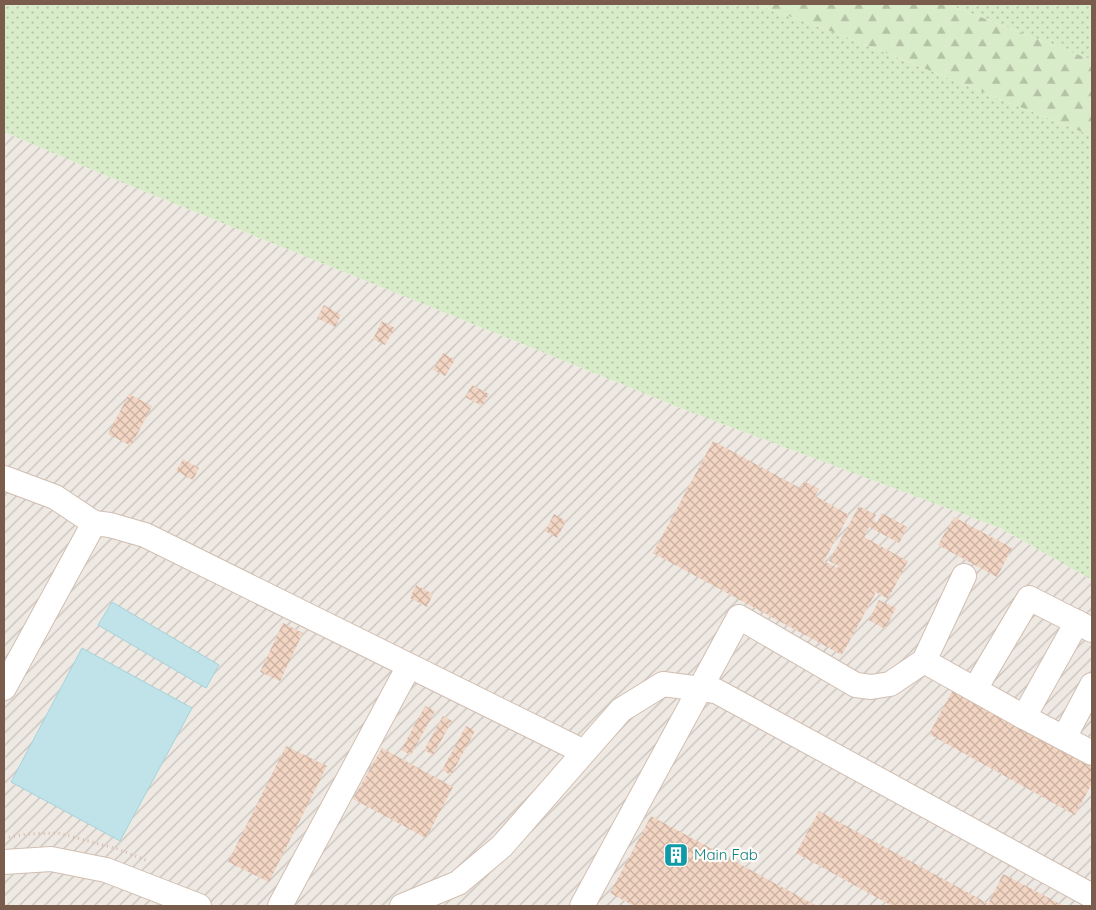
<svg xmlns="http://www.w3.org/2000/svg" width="1096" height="910" font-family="Quicksand,sans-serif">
  <defs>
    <pattern id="industrial-furrows" width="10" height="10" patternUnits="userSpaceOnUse" patternTransform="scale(1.25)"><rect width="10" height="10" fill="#efe9e4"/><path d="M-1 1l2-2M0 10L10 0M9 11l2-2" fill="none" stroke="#c7c0bb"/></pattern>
    <pattern id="green-dots" width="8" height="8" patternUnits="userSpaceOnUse" patternTransform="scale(1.25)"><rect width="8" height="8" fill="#d8ecc9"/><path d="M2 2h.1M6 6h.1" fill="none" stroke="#b4c2a5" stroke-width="1.8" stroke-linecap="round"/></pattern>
    <pattern id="forest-firs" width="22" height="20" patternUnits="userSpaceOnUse" patternTransform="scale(1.25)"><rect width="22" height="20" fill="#d8ecc9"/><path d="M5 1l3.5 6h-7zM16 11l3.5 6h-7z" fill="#b4c2a5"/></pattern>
    <pattern id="building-cross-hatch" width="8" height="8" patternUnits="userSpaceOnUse" patternTransform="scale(1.25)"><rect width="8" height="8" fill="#f3d5c3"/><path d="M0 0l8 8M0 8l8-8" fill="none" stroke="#cab0a1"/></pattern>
  </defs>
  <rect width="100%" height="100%" fill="#fdf6ec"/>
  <!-- industrial -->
  <path fill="url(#industrial-furrows)" d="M4,132L121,182L683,409L1000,528L1092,580V906H4Z"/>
  <!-- green -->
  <g fill="url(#green-dots)">
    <path d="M4,4H756L849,38L1092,136V580L1000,528L688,411L121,182L4,132Z"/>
    <path d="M947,4H1092V60Z"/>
  </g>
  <!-- forest -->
  <path fill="url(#forest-firs)" d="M756,4H947L1092,60V136L849,38Z"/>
  <!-- water -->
  <g fill="#bfe3e8" stroke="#a5d3da">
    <path d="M112,602L219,665L206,688L98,625Z"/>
    <path d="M82,648L192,708L120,841L11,782Z"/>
  </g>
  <!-- building -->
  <g fill="url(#building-cross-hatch)">
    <path d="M324,305L341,315L335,327L317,318Z"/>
    <path d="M382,321L395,328L385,345L373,339Z"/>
    <path d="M443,353L455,360L445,376L433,370Z"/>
    <path d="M472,385L489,394L482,406L465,397Z"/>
    <path d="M129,394L152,406L131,446L108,434Z"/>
    <path d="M713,441L800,488L804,481L819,489L815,496L849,515L824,561L837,568L839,566L829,561L859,506L876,515L873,520L877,523L882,513L907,527L899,543L869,527L864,537L908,561L888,599L876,592L842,655L653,553Z"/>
    <path d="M183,459L199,468L193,480L176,471Z"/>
    <path d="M554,514L566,521L557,538L545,531Z"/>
    <path d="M954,517L1012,548L997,577L938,545Z"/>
    <path d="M416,585L433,594L427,607L410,598Z"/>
    <path d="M879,600L896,608L885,629L869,620Z"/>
    <path d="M283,623L303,633L280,681L260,672Z"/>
    <path d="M955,686L1092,761V783L1075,815L929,734Z"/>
    <path d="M425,706L435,711L411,755L401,750Z"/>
    <path d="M443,716L452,721L433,755L424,750Z"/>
    <path d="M466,726L475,731L451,775L442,770Z"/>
    <path d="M286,746L327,766L269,882L228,862Z"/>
    <path d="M382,748L453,787L426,838L353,799Z"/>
    <path d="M819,811L987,903L985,906H892L796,853Z"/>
    <path d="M651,816L817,906H634L610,893Z"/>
    <path d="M1003,874L1064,906H987Z"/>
  </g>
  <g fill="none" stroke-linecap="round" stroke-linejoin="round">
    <defs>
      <g id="minor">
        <path d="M4,478L55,497L94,523"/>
        <path d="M924,661L1024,717L1092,753"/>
        <path d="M4,688L94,523L110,525L145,535L584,752"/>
        <path d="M975,689L1029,598L1092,630"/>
        <path d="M1024,717L1077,622"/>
        <path d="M1064,738L1092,685"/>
        <path d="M4,862L51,859L106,870L199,906"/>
        <path d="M280,906L409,666"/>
        <path d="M402,906L458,883L502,846L621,710L663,684L716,691L1092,896"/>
        <path d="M582,906L739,617L856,685L871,687L890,684L924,661L964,576"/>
      </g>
    </defs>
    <!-- minor casing -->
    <use href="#minor" stroke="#d1beb0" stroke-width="26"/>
    <!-- path -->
    <path stroke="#d9b8a5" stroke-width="3" stroke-dasharray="1 4" stroke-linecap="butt" d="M4,838L27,834L58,833L118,849L148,861"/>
    <!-- minor -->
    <use href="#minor" stroke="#fff" stroke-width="24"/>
  </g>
  <!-- icons -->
  <defs>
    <symbol id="building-square" viewBox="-11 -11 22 22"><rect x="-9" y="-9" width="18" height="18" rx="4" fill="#0f9aa8" stroke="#fffaf3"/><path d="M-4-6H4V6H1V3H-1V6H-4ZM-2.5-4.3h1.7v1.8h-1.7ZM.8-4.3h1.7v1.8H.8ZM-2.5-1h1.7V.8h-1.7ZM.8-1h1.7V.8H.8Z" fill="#fff"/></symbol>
  </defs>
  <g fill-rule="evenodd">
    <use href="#building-square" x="662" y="841" width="28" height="28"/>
  </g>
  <g text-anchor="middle" stroke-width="4.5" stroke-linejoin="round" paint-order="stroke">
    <!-- culture labels -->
    <g font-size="15" fill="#0d838f" stroke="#fffaf3" text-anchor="start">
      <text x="694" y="860">Main Fab</text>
    </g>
  </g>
  <!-- border -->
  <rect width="1096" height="910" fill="none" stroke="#7a5c4d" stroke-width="10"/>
</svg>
